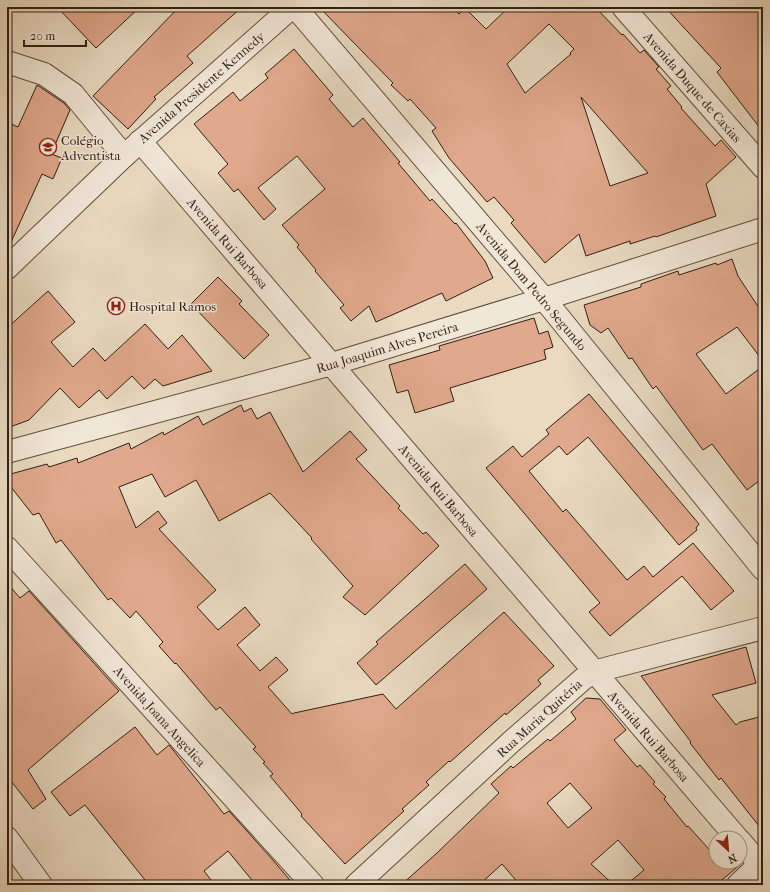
<svg xmlns="http://www.w3.org/2000/svg" width="770" height="892" font-family="'IM FELL French Canon',serif">
  <rect width="100%" height="100%" fill="#e9dac1"/>
  <filter id="stains"><feTurbulence type="fractalNoise" baseFrequency=".005" numOctaves="4"/><feColorMatrix values="0 0 0 0 .2 0 0 0 0 .09 0 0 0 0 .02 0 0 0 .5 -.17"/></filter>
  <radialGradient id="worn" r=".72"><stop offset=".6" stop-color="#630" stop-opacity="0"/><stop offset="1" stop-color="#630" stop-opacity=".3"/></radialGradient>
  <!-- building -->
  <g fill="#e0a88c" stroke="#321f11" fill-rule="evenodd">
    <path d="M57,7H140L96,48Z"/>
    <path d="M179,7H242L187,56L193,63L154,97L156,99L128,129L93,96Z"/>
    <path d="M319,7H452L459,14L465,8L486,29L509,7H595L622,35L623,34L640,53L644,50L659,67L656,69L671,86L667,89L682,107L681,108L715,146L721,140L736,157L706,184L716,216L656,237L655,236L630,244V241L586,256L579,234L545,263L511,223L514,220L494,197L487,202L449,158L432,131L436,128L410,99L408,101L391,85L393,83ZM549,24L574,49L570,53L571,54L525,93L507,64ZM581,97L648,173L610,186Z"/>
    <path d="M665,7H763V132L717,72L721,68Z"/>
    <path d="M294,49L333,95L329,99L353,127L363,118L400,162L398,163L430,201L432,199L455,224L456,223L485,261L493,278L446,301L442,293L376,322L369,306L351,321L340,308L344,305L315,271L316,270L297,247L299,245L282,225L325,189L297,156L258,188L276,209L264,220L238,189L234,192L218,173L228,164L194,124L233,92L240,101L268,78L265,74Z"/>
    <path d="M37,85L64,103L70,110L51,154L62,158L53,179L42,174L7,251V122L18,127Z"/>
    <path d="M732,259L738,276L763,314V361L737,327L696,354L726,394L763,366V478L747,490L712,444L703,450L656,386L653,389L632,358L629,359L608,328L601,333L590,325L584,305L641,287V284L678,271L679,275L716,263L717,265Z"/>
    <path d="M218,277L242,301L239,304L269,335L244,359L191,304Z"/>
    <path d="M48,291L75,322L51,342L73,367L93,348L105,361L145,324L168,349L182,335L212,371L163,386L155,379L144,389L132,376L107,399L99,390L79,408L60,388L29,420L7,428V328Z"/>
    <path d="M534,318L539,334L548,331L553,347L544,350L546,359L450,388L454,401L415,413L408,390L397,393L389,365L440,350L439,346Z"/>
    <path d="M589,394L699,524L696,528L697,530L679,545L588,437L567,455L559,446L529,471L563,512L566,509L627,580L644,566L653,577L693,543L734,591L711,610L682,576L610,636L589,612L600,603L486,468L513,446L522,457L549,434L546,430Z"/>
    <path d="M241,405L244,412L251,408L257,419L270,412L303,472L350,431L367,450L356,459L400,506L398,508L423,534L426,532L439,546L365,615L343,597L353,586L311,539L312,538L270,493L219,521L196,480L165,497L152,474L119,487L136,528L158,511L167,523L159,529L216,590L197,607L218,630L245,607L260,625L237,645L260,671L276,657L288,670L268,687L292,714L294,713L383,694L396,709L504,612L554,666L538,680L541,684L506,715L505,713L450,762L449,761L426,782L429,785L402,809L404,811L345,864L301,816L302,814L270,776L273,774L263,763L265,762L253,749L256,747L220,707L216,710L176,663L175,664L159,646L163,642L136,611L130,618L111,598L108,600L61,540L56,543L39,513L33,515L7,482V475L47,464L49,467L77,458L78,463L129,443L131,449L163,432L164,435L198,416L203,425Z"/>
    <path d="M465,564L487,589L376,685L357,663L378,644L376,642Z"/>
    <path d="M7,583L20,598L29,591L119,691L28,770L46,799L33,809L7,776Z"/>
    <path d="M746,647L756,683L712,695L736,725L740,722L763,716V831L721,778L719,780L690,743L691,742L641,676Z"/>
    <path d="M586,698L600,699L626,730L614,740L637,767L640,765L655,782L653,784L666,797L664,799L687,827L688,826L716,857V862L742,863L716,885H626L644,870L618,840L591,864L614,885H520L502,864L479,885H401L437,853L499,793L491,784L511,766L513,768L548,739L550,741L576,719L571,712ZM570,783L592,808L568,828L547,803Z"/>
    <path d="M135,727L157,755L169,745L224,814L229,811L272,859L294,885H256L228,851L204,871L215,885H149L85,805L70,816L51,792Z"/>
  </g>
  <g fill="none" stroke-linecap="round" stroke-linejoin="round">
    <defs>
      <g id="minor">
        <path d="M295,7L544,299L763,569"/>
        <path d="M623,7L763,167"/>
        <path d="M7,62L44,74L73,94L124,156"/>
        <path d="M140,141C340,373 537,607 737,838"/>
        <path d="M7,268L124,156L292,7"/>
        <path d="M7,452L332,364L544,299L763,229"/>
        <path d="M7,548L313,885"/>
        <path d="M7,838L41,885"/>
        <path d="M740,841L763,868"/>
        <path d="M356,885L511,742L583,679L593,672L763,628"/>
        <path d="M738,885L763,861"/>
      </g>
    </defs>
    <!-- minor casing -->
    <use href="#minor" stroke="#604e3d" stroke-width="24"/>
    <!-- minor -->
    <use href="#minor" stroke="#f1e7d7" stroke-width="22"/>
  </g>
  <!-- icons -->
  <defs>
    <symbol id="school-ring" viewBox="-11 -11 22 22"><circle r="9.5" fill="#f1e7d7" stroke="#8f2418" stroke-width="1.5"/><path d="M0-5L7-2L0 1L-7-2ZM-4 1L0 2.5L4 1V4Q0 6-4 4Z" fill="#8f2418"/></symbol>
    <symbol id="hospital-ring" viewBox="-11 -11 22 22"><circle r="9.5" fill="#f1e7d7" stroke="#8f2418" stroke-width="1.5"/><path d="M-5-5h3v3.5h4V-5h3V5h-3V1.5h-4V5h-3Z" fill="#8f2418"/></symbol>
  </defs>
  <g fill-rule="evenodd">
    <use href="#school-ring" x="38" y="137" width="20" height="20"/>
    <use href="#hospital-ring" x="106" y="296" width="20" height="20"/>
  </g>
  <g text-anchor="middle" stroke-width="3" stroke-linejoin="round" paint-order="stroke">
    <!-- street labels -->
    <g font-size="13" fill="#321f11" stroke="#f1e7d7">
      <text transform="translate(201 87) rotate(-41)" y="5">Avenida Presidente Kennedy</text>
      <text transform="translate(693 87) rotate(49)" y="5">Avenida Duque de Caxias</text>
      <text transform="translate(228 243) rotate(49)" y="5">Avenida Rui Barbosa</text>
      <text transform="translate(532 286) rotate(50)" y="5">Avenida Dom Pedro Segundo</text>
      <text transform="translate(387 347) rotate(-17)" y="5">Rua Joaquim Alves Pereira</text>
      <text transform="translate(439 490) rotate(50)" y="5">Avenida Rui Barbosa</text>
      <text transform="translate(160 716) rotate(48)" y="5">Avenida Joana Angelica</text>
      <text transform="translate(539 718) rotate(-42)" y="5">Rua Maria Quitéria</text>
      <text transform="translate(649 736) rotate(49)" y="5">Avenida Rui Barbosa</text>
    </g>
    <!-- poi labels -->
    <g font-size="13" fill="#321f11" stroke="#f1e7d7" text-anchor="start">
      <text x="61" y="145">Colégio<tspan x="61" dy="15">Adventista</tspan></text>
      <text x="129" y="311">Hospital Ramos</text>
    </g>
  </g>
  <!-- margin -->
  <rect width="770" height="892" fill="none" stroke="#e9dac1" stroke-width="24"/>
  <rect x="8" y="8" width="754" height="876" fill="none" stroke="#321f11" stroke-width="2"/>
  <rect x="12" y="12" width="746" height="868" fill="none" stroke="#321f11"/>
  <!-- north arrow -->
  <g transform="translate(728 850) rotate(154)"><circle r="19" fill="#f1e7d7" stroke="#a59788"/>
  <path d="M0-3L7 15L0 10L-7 15Z" fill="#8f2418"/>
  <text y="-6" font-size="11" font-weight="bold" text-anchor="middle" fill="#321f11">N</text>
  </g>
  <!-- scale -->
  <path d="M24 40v6h62v-6" fill="none" stroke="#321f11" stroke-width="2"/>
  <text x="30" y="40" font-size="12" fill="#321f11" stroke="#f1e7d7" stroke-width="3" paint-order="stroke">20 m</text>
  <rect width="100%" height="100%" filter="url(#stains)"/>
  <rect width="100%" height="100%" fill="url(#worn)"/>
</svg>
